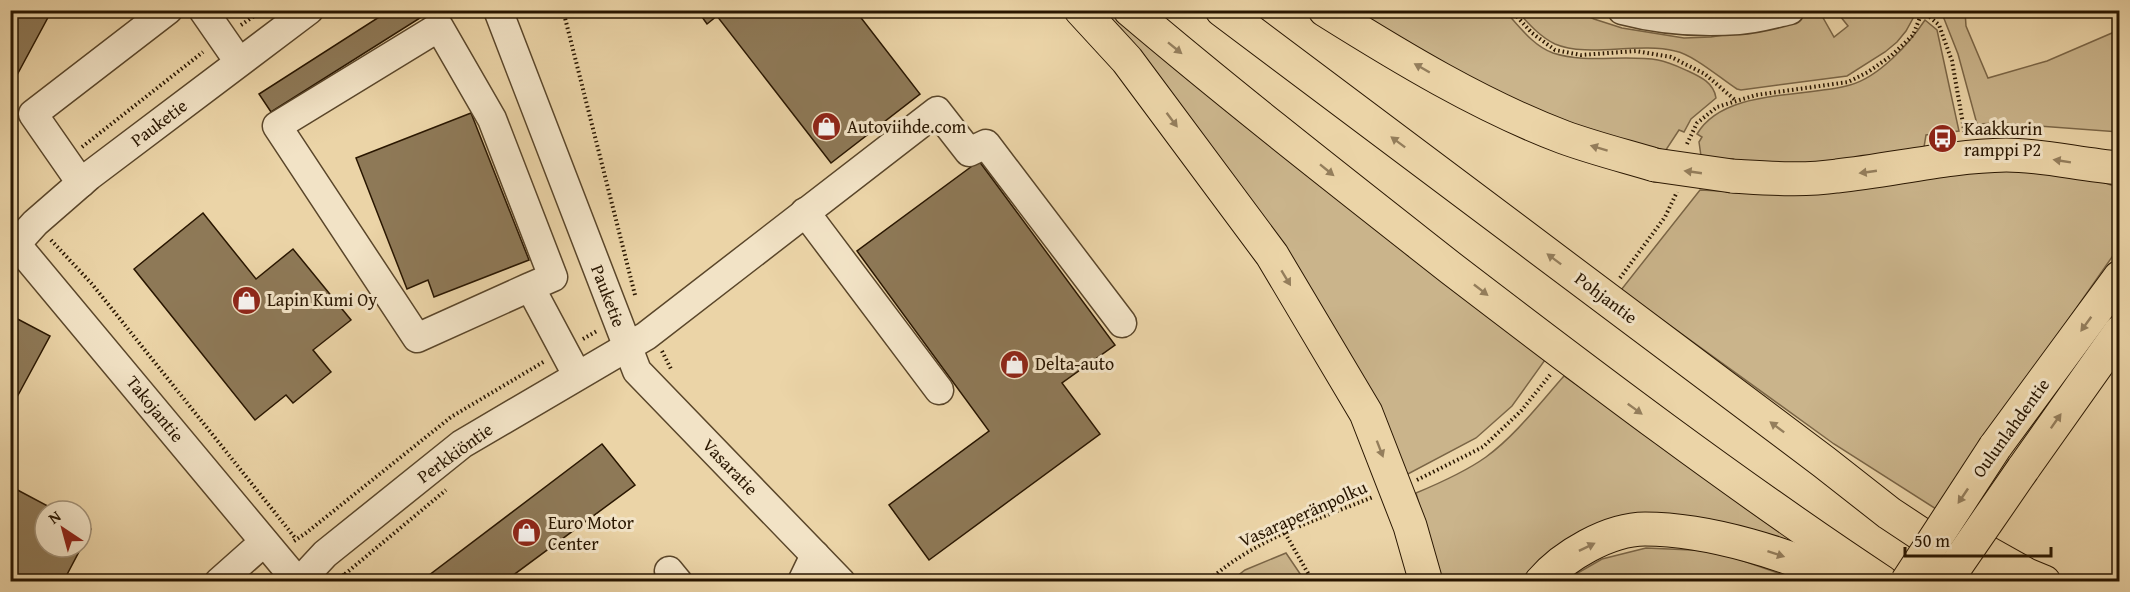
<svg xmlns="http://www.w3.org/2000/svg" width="2130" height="592" font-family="'Gentium Book Plus',serif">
  <rect width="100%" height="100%" fill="#ebd4a7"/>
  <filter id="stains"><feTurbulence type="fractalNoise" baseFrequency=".00333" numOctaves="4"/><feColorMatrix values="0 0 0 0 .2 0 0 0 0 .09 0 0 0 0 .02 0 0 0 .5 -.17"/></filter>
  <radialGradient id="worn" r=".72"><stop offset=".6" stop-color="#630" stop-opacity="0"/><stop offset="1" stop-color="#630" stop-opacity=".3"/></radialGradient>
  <!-- green -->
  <g fill="#cab48b" stroke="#7a6546" stroke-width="1.5">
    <path d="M1101,11H1108L1545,360L1512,406L1476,438L1406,475Z"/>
    <path d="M1343,11H1505C1519,26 1533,46 1553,53C1587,64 1624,54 1658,60C1669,62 1679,67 1688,71C1701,77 1714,83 1716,98L1691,119L1684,132L1679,130L1662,156L1569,130Z"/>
    <path d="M1517,11H1576L1594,19L1622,28L1684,38L1711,37L1781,26L1815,11L1822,16L1834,37L1848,26L1836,11H1917L1906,31L1897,42L1885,52L1847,76L1741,90L1737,89C1720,78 1694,55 1675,51C1638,42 1587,58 1555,44C1540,37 1528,23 1517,11Z"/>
    <path d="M1941,11H1965L1966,26L1988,78L2047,61L2119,30V132L2000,123L1977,124L1958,54Z"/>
    <path d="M1925,20L1937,30L1959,131L1926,135L1924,147L1839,164L1702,163L1699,142L1702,137L1697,134C1724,88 1805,98 1850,85C1879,77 1909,44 1925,20Z"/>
    <path d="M2004,168L2087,176L2119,188V247L1936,509L1834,444L1621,290L1700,190L1780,194Z"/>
    <path d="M1564,376L1829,563L1661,520L1526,581H1440L1416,493C1440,483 1465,472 1486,457C1516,435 1540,403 1564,376Z"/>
    <path d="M1646,548L1715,551L1801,581L1562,582L1602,559Z"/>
    <path d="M1286,553L1305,581H1231L1245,570Z"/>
  </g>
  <!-- building -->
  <g fill="#8e7957" stroke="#291600" stroke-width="1.5">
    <path d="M10,10H52L10,88Z"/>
    <path d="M390,10H415L420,18L271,112L259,94Z"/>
    <path d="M697,10H855L920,94L831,163L717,16L707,24Z"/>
    <path d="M471,113L529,260L434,297L428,280L407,289L356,158Z"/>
    <path d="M979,161L1115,345L1062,383L1100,434L929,560L889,505L989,431L857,251Z"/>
    <path d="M203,213L256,279L293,249L351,320L313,350L331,372L293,403L286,395L255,420L134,269Z"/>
    <path d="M10,315L50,336L10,410Z"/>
    <path d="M602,444L635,485L504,582H420Z"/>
    <path d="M10,486L57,511H45V547H81V524L91,529L63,582H10Z"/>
  </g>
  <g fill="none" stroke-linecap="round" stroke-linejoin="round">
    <defs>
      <g id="minor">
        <path d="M203,10L239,62"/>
        <path d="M498,10L637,371L841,582"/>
        <path d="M1622,10C1660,20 1699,23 1739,20C1756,19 1773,14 1790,10"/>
        <path d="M81,183L33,114L168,10"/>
        <path d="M805,212L939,390"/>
        <path d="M10,239L16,244L298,582"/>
        <path d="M16,244L35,223L89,176L309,10"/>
        <path d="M530,287L553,277L492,119L439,27L277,126L417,338L530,287L577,375"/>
        <path d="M669,571L678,582"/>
        <path d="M219,582L264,542"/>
        <path d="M299,582L325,554L462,444L646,336L937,111L969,152L986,144L1122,323"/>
        <path d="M802,582L815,555"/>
      </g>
      <g id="major">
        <path d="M1995,447L2120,277"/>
        <path d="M2023,469L2120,332"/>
      </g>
      <g id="highway">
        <path d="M1081,10L1127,60L1272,255L1366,413L1410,526L1426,582"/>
        <path d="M1130,10C1235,99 1344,184 1452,269C1593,377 1734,484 1882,582"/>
        <path d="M1222,10L1824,462L1889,513L1993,582"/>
        <path d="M1325,10C1400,57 1481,106 1563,137C1593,148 1625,156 1655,165"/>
        <path d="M1732,176C1767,178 1802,181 1837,176C1893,170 1949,156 2006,155C2044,155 2081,165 2120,168"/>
        <path d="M1970,543L2027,575L2044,582"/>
        <path d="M1541,582C1563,556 1609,529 1645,529C1710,529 1790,555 1849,582"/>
      </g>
    </defs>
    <!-- minor casing -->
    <use href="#minor" stroke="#5a462a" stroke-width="31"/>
    <!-- major casing -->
    <use href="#major" stroke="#291600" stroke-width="35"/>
    <!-- highway casing -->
    <use href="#highway" stroke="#291600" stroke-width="35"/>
    <!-- path -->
    <g stroke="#291600" stroke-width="4" stroke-dasharray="1.5 3" stroke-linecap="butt">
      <path d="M563,10L635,295"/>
      <path d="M1511,10L1532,33L1555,50L1581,55L1636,51L1671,57L1705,74L1735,100"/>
      <path d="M1923,11L1939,25L1952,61L1965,135"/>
      <path d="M241,25L263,10"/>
      <path d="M1687,144L1697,123L1717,107L1756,95L1848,82L1868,72L1891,56L1913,35L1923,10"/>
      <path d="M82,147L203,52"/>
      <path d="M51,240L92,284L296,539"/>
      <path d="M1620,278L1665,217L1677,192"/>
      <path d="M583,339L597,331"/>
      <path d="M662,351L672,371"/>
      <path d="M1417,480L1483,447L1521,411L1550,375"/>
      <path d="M1285,533L1313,582"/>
      <path d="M294,541L306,533L451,417L545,361"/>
      <path d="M344,573L345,582"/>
      <path d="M345,574L446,490"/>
      <path d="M1207,582C1253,540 1316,520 1373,497"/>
    </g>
    <!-- minor -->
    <use href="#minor" stroke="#f2e3c6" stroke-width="28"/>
    <!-- major -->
    <use href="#major" stroke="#ebd4a7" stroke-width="33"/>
    <!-- highway -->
    <use href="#highway" stroke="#ebd4a7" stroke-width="33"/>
    <defs>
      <g id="major-bridge">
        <path d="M1907,582L1995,447"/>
        <path d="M1945,582L2023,469"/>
      </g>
      <path id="highway-bridge" d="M1655,165L1732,176"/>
    </defs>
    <!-- major-bridge casing -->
    <use href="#major-bridge" stroke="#291600" stroke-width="35" stroke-linecap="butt"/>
    <!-- highway-bridge casing -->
    <use href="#highway-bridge" stroke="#291600" stroke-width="35" stroke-linecap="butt"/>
    <!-- major-bridge -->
    <use href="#major-bridge" stroke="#ebd4a7" stroke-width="33"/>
    <!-- highway-bridge -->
    <use href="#highway-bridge" stroke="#ebd4a7" stroke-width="33"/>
  </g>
  <!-- one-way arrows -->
  <defs><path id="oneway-solid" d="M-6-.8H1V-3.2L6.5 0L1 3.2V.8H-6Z" transform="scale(1.5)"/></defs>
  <g fill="#947e5c">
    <use href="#oneway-solid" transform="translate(1175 48) rotate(39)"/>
    <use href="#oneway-solid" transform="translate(1422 68) rotate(-150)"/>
    <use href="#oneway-solid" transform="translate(1172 120) rotate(53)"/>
    <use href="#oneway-solid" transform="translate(1398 142) rotate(-143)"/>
    <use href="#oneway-solid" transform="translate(1599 148) rotate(-163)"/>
    <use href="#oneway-solid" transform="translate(2062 161) rotate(-171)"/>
    <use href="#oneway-solid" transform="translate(1327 170) rotate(39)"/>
    <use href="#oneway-solid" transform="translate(1693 172) rotate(-172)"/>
    <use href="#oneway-solid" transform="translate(1868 172) rotate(172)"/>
    <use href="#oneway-solid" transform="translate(1554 259) rotate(-143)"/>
    <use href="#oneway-solid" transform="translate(1286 278) rotate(59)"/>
    <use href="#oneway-solid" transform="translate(1481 290) rotate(38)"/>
    <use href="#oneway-solid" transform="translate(2086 324) rotate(126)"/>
    <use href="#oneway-solid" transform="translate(1635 409) rotate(36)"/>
    <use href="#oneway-solid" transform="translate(2056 421) rotate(-55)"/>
    <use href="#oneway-solid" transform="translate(1777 427) rotate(-143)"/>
    <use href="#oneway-solid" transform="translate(1380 449) rotate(69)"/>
    <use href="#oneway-solid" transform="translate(1963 496) rotate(124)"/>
    <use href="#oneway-solid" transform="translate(1587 547) rotate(-26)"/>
    <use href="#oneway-solid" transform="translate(1776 554) rotate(18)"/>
  </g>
  <!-- icons -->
  <defs>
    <symbol id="shop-disc" viewBox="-11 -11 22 22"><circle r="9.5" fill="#8f2418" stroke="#f2e3c6"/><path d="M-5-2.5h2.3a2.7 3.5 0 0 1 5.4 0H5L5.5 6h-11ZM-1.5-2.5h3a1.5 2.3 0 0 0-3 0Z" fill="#fff"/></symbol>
    <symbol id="bus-disc" viewBox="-11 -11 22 22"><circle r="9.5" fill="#8f2418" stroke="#f2e3c6"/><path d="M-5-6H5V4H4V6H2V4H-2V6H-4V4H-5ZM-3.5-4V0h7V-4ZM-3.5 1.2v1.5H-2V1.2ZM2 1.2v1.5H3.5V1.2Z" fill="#fff"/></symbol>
  </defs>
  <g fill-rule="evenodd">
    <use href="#shop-disc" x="810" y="110" width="33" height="33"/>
    <use href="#bus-disc" x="1926" y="122" width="33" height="33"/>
    <use href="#shop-disc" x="230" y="284" width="33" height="33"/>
    <use href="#shop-disc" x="998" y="348" width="33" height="33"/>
    <use href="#shop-disc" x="510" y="516" width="33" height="33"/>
  </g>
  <g text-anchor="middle" stroke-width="6" stroke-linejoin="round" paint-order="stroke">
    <!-- street labels -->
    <g font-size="18" fill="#291600" stroke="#f2e3c6">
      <text transform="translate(159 123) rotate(-37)" y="6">Pauketie</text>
      <text transform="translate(608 296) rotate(69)" y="6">Pauketie</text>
      <text transform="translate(1606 298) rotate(37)" y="6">Pohjantie</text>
      <text transform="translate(155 409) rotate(51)" y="6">Takojantie</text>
      <text transform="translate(2011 428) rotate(-54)" y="6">Oulunlahdentie</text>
      <text transform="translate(455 453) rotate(-36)" y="6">Perkkiöntie</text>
      <text transform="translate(730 467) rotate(46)" y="6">Vasaratie</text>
      <text transform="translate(1303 514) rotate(-24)" y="6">Vasaraperänpolku</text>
    </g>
    <!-- poi labels -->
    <g font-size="18" fill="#291600" stroke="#f2e3c6" text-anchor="start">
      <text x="847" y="133">Autoviihde.com</text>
      <text x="1964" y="135">Kaakkurin<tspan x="1964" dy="21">ramppi P2</tspan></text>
      <text x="267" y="306">Lapin Kumi Oy</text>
      <text x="1035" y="370">Delta-auto</text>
      <text x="548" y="529">Euro Motor<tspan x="548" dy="21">Center</tspan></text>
    </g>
  </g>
  <!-- margin -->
  <rect width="2130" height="592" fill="none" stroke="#ebd4a7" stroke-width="36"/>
  <rect x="12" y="12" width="2106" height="568" fill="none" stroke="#291600" stroke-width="3"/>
  <rect x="18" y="18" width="2094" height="556" fill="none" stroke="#291600" stroke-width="1.5"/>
  <!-- north arrow -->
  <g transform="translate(63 529) rotate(324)"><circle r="28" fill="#f2e3c6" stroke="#a29177" stroke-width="1.5"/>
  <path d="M0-4.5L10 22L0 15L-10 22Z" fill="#8f2418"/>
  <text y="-9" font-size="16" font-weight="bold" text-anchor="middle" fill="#291600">N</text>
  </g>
  <!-- scale -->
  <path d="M1905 547v9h146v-9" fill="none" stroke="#291600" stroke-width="3"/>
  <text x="1914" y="547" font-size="18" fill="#291600" stroke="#f2e3c6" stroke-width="4.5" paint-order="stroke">50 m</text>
  <rect width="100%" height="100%" filter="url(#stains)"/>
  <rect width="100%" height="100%" fill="url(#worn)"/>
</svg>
